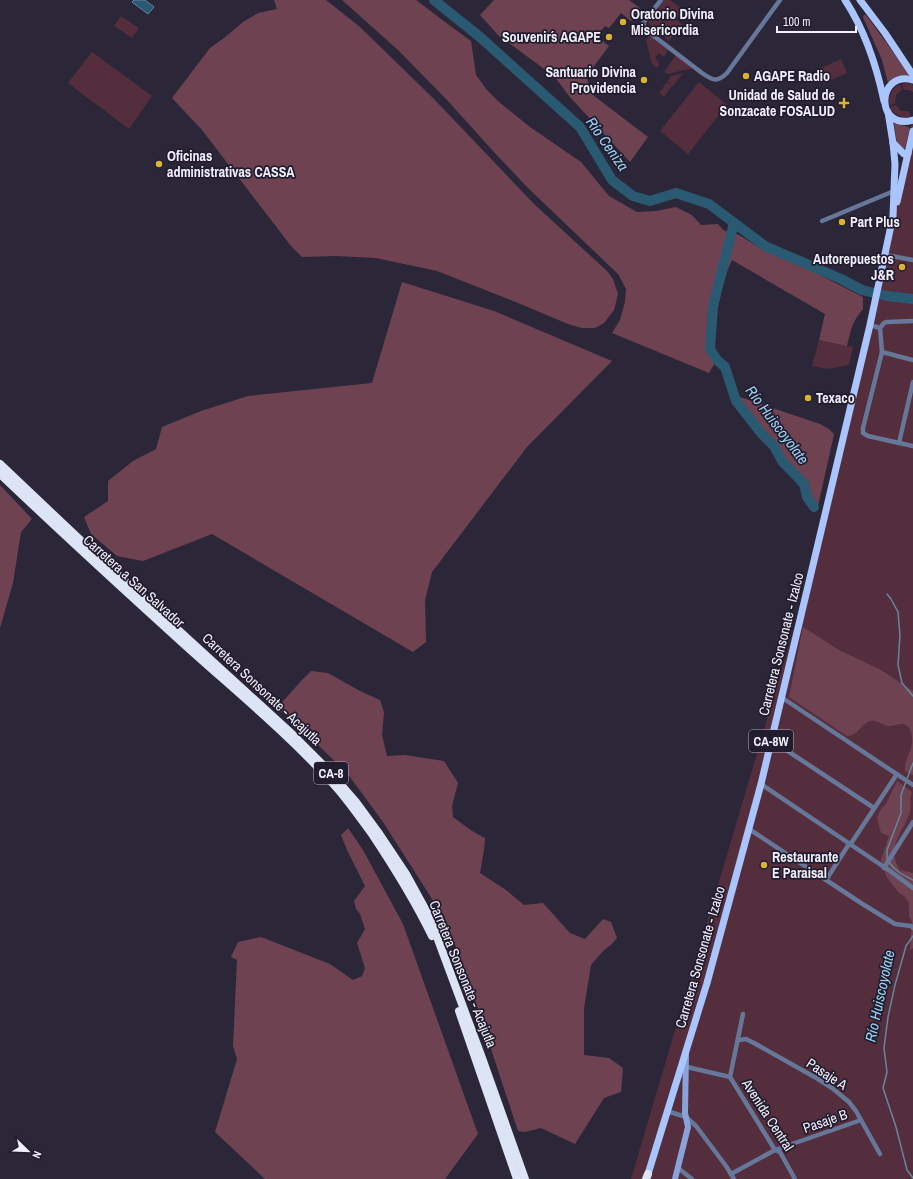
<svg xmlns="http://www.w3.org/2000/svg" width="913" height="1179" font-family="'Archivo Narrow',sans-serif">
  <rect width="100%" height="100%" fill="#2b2739"/>
  <!-- green -->
  <g fill="#542e3c">
    <path d="M664,0H670L683,10L676,20L682,24L669,41L650,26L648,22Z"/>
    <path d="M121,16L139,28L132,38L114,26Z"/>
    <path d="M650,34L669,49L664,57L659,53L655,58L658,61L659,65L657,68L652,64L646,40Z"/>
    <path d="M92,52L152,96L129,129L68,83Z"/>
    <path d="M676,55L693,68L668,74L664,72Z"/>
    <path d="M841,59L847,73L824,83L819,69Z"/>
    <path d="M683,73L673,86L667,81L671,76Z"/>
    <path d="M667,82L672,86L664,97L659,93Z"/>
    <path d="M699,82L727,105L688,154L660,131Z"/>
    <path d="M907,83L913,85V92L909,90H904L902,84Z"/>
    <path d="M900,84L902,90L896,95L895,103L890,106C888,96 891,89 900,84Z"/>
    <path d="M896,105L901,111H909L911,117C901,118 895,116 890,107Z"/>
    <path d="M913,118V1179H631L808,581Z"/>
    <path d="M819,340L853,347L849,365L827,369L812,366Z"/>
  </g>
  <!-- forest -->
  <g fill="#6f4252">
    <path d="M274,0H326L360,27L434,99L534,204L607,271L613,279L618,294L614,310L604,323L595,328H582L568,324L518,303L437,271L376,258L335,256L302,257L291,246L202,130L172,98L210,48L224,38L243,22L258,13L277,9Z"/>
    <path d="M342,0H416L453,28L471,41L476,75L487,90L499,102L530,127L581,162L609,196L637,212L656,211L676,207L692,215L701,225L718,224L723,230L739,235L760,248L822,276L863,297V309C852,322 851,330 847,346L819,340L825,314L732,260C719,288 716,318 713,348L719,356L709,373L612,333L620,320L625,302L626,289L618,274L528,188L493,151L447,100L398,50Z"/>
    <path d="M494,0H629L640,8L631,21L621,13L609,28L605,26L596,37L609,46L586,77L594,96L648,137L630,162L569,96L555,77L498,35L480,15Z"/>
    <path d="M864,15H866L910,75L897,77L888,83L882,60L863,17Z"/>
    <path d="M894,123C899,125 907,126 910,128L904,151L897,144Z"/>
    <path d="M402,282L494,311L612,361L527,447L432,572L425,600L426,642L413,652L212,534L143,561L117,556L91,534L84,517L108,501V481L133,461L156,449L162,427L201,411L248,396L372,383Z"/>
    <path d="M737,396L820,424L829,429L834,434L818,506L809,496L805,483L783,461L775,446L762,433Z"/>
    <path d="M0,485L32,519L21,532L13,583L0,628Z"/>
    <path d="M803,627L839,650L881,670L913,691V775L905,771C905,767 905,763 907,759C908,754 911,750 912,744C913,739 911,727 906,725C900,722 895,726 890,726C884,726 876,719 870,721C861,724 858,736 847,736L789,697Z"/>
    <path d="M311,671L328,673L360,691L380,700L384,712L382,735L387,756L405,755L444,761L458,783L452,806L453,817L472,831L485,838L484,850L480,873L506,890L524,905L543,903L570,933L585,939L603,919L611,922L617,938L611,945L604,950L591,965L584,1008V1055L609,1058L623,1068L621,1092L604,1098L575,1144L541,1128L525,1132L518,1131L466,973L446,921L383,822L347,773L317,744L277,708L302,680Z"/>
    <path d="M897,781L912,792C908,801 912,803 910,811C904,833 885,846 900,870L913,873V948L910,950L912,922L909,916V903L905,897L898,892L886,876L881,860L889,836L881,833L877,818L881,809L886,804Z"/>
    <path d="M348,828L363,850L403,924L478,1134L445,1179H265L215,1132L237,1059L233,1046L237,960L231,957L238,942L261,937L330,964L353,980L362,976L365,968L357,943L365,929L360,914L356,909L354,901L365,886L347,850L341,835Z"/>
  </g>
  <!-- water -->
  <path fill="#2a5972" stroke="#66869b" d="M134,0H145L154,7L148,14L132,2Z"/>
  <g fill="none" stroke-linecap="round" stroke-linejoin="round">
    <!-- stream -->
    <g stroke="#66869b" stroke-width="1.5">
      <path d="M887,594L891,599L898,612L900,635L898,665L902,683L913,696"/>
      <path d="M887,859V850L901,813V795L913,763"/>
      <path d="M889,862C895,871 903,875 913,880"/>
      <path d="M913,936L906,946L895,985L888,1017L884,1048L887,1072L883,1088L896,1127L907,1170L913,1178"/>
    </g>
    <!-- river -->
    <g stroke="#2a5972" stroke-width="10">
      <path d="M434,0L480,37L580,127L612,180L633,196L650,201L676,193L709,204L765,246L841,279L862,290L887,296L913,299"/>
      <path d="M734,223L713,306L710,349L717,360L725,367L736,401L761,433L774,446L782,461L804,484L807,497L814,507"/>
    </g>
    <!-- street -->
    <g stroke="#677799" stroke-width="4.5">
      <path d="M661,0L643,23L646,30L702,73C712,80 717,83 727,73L780,0"/>
      <path d="M822,221L894,191"/>
      <path d="M886,255L913,260"/>
      <path d="M870,325L880,328L882,352L863,428V433L868,436L913,446"/>
      <path d="M880,328L884,323L887,322L913,321"/>
      <path d="M882,352L913,360"/>
      <path d="M899,443L913,382"/>
      <path d="M781,697L913,785"/>
      <path d="M771,740L874,808"/>
      <path d="M761,784L890,871L913,888"/>
      <path d="M749,829L861,903L895,924L911,926L913,928"/>
      <path d="M850,845L897,774"/>
      <path d="M884,868L913,822"/>
      <path d="M826,880L849,844"/>
      <path d="M743,1014L730,1077L775,1150L780,1152L795,1179"/>
      <path d="M738,1040L746,1039L754,1043L818,1079L832,1088L849,1102L856,1111L880,1154"/>
      <path d="M687,1067L730,1077"/>
      <path d="M667,1111L686,1117L696,1126L726,1166L734,1179"/>
      <path d="M678,1168L692,1179"/>
      <path d="M731,1174L775,1150L861,1120"/>
    </g>
    <!-- secondary -->
    <path stroke="#89a2d9" stroke-width="6" d="M675,1179L688,1127L685,1113L686,1054"/>
    <!-- primary -->
    <g stroke="#aac5fd" stroke-width="7">
      <path d="M845,0C864,29 877,68 884,101"/>
      <path d="M860,0L885,33L913,75"/>
      <path d="M913,80C876,70 875,131 913,120"/>
      <path d="M893,143L904,154L908,153"/>
      <path d="M897,202L913,131"/>
      <path d="M648,1174L707,983L761,784L870,325L893,216L895,164L893,143L888,112"/>
    </g>
    <!-- highway -->
    <g stroke="#dce4f5" stroke-width="8">
      <path d="M0,464L94,553L292,734L330,772L356,802L378,832L406,874L430,918L482,1058L525,1179"/>
      <path d="M0,474C61,532 123,589 186,646C237,692 291,736 337,788C350,803 361,819 372,834C394,867 415,901 432,936"/>
      <path d="M459,1011L517,1179"/>
      <path d="M646,1179L648,1174"/>
    </g>
  </g>
  <!-- markers -->
  <g fill="#dbb333" stroke="#221d2e" stroke-width="1.5">
    <circle cx="623" cy="22" r="4"/>
    <circle cx="609" cy="37" r="4"/>
    <circle cx="746" cy="76" r="4"/>
    <circle cx="644" cy="80" r="4"/>
    <path d="M842 97h4v4h4v4h-4v4h-4v-4h-4v-4h4z"/>
    <circle cx="159" cy="164" r="4"/>
    <circle cx="842" cy="222" r="4"/>
    <circle cx="902" cy="267" r="4"/>
    <circle cx="808" cy="398" r="4"/>
    <circle cx="764" cy="865" r="4"/>
  </g>
  <g text-anchor="middle" stroke-width="3.5" stroke-linejoin="round" paint-order="stroke">
    <!-- shield labels -->
    <g fill="#221d2e" stroke="#b4b0be" stroke-width="1">
      <rect x="749" y="730" width="44" height="22" rx="3"/>
      <rect x="314" y="762" width="34" height="22" rx="3"/>
    </g>
    <g font-size="13" font-weight="bold" fill="#f2effc">
      <text x="771" y="746">CA-8W</text>
      <text x="331" y="778">CA-8</text>
    </g>
    <!-- poi labels -->
    <g font-size="14" font-weight="bold" fill="#f2effc" stroke="#221d2e" text-anchor="start">
      <text x="631" y="19">Oratorio Divina<tspan x="631" dy="16">Misericordia</tspan></text>
      <text x="601" y="42" text-anchor="end">Souvenir´s AGAPE</text>
      <text x="636" y="77" text-anchor="end">Santuario Divina<tspan x="636" dy="16">Providencia</tspan></text>
      <text x="754" y="81">AGAPE Radio</text>
      <text x="835" y="100" text-anchor="end">Unidad de Salud de<tspan x="835" dy="16">Sonzacate FOSALUD</tspan></text>
      <text x="167" y="161">Oficinas<tspan x="167" dy="16">administrativas CASSA</tspan></text>
      <text x="850" y="227">Part Plus</text>
      <text x="894" y="264" text-anchor="end">Autorepuestos<tspan x="894" dy="16">J&amp;R</tspan></text>
      <text x="816" y="403">Texaco</text>
      <text x="772" y="862">Restaurante<tspan x="772" dy="16">E Paraisal</tspan></text>
    </g>
    <!-- street labels -->
    <g font-size="14" fill="#f2effc" stroke="#221d2e">
      <text transform="translate(134 581) rotate(42)" y="5">Carretera a San Salvador</text>
      <text transform="translate(781 644) rotate(-76)" y="5">Carretera Sonsonate - Izalco</text>
      <text transform="translate(262 689) rotate(43)" y="5">Carretera Sonsonate - Acajutla</text>
      <text transform="translate(700 957) rotate(-74)" y="5">Carretera Sonsonate - Izalco</text>
      <text transform="translate(463 974) rotate(68)" y="5">Carretera Sonsonate - Acajutla</text>
      <text transform="translate(827 1074) rotate(33)" y="5">Pasaje A</text>
      <text transform="translate(768 1115) rotate(57)" y="5">Avenida Central</text>
      <text transform="translate(825 1121) rotate(-19)" y="5">Pasaje B</text>
    </g>
    <!-- water labels -->
    <g font-size="15" font-style="italic" fill="#99d3f5" stroke="#221d2e">
      <text transform="translate(607 144) rotate(55)" y="5">Río Ceniza</text>
      <text transform="translate(777 425) rotate(53)" y="5">Río Huiscoyolate</text>
      <text transform="translate(880 996) rotate(-78)" y="5">Río Huiscoyolate</text>
    </g>
  </g>
  <!-- north arrow -->
  <g transform="translate(28 1151) rotate(113)" stroke="#221d2e" stroke-width="3" paint-order="stroke">
  <path d="M0-3L7 15L0 10L-7 15Z" fill="#f2effc"/>
  <text y="-6" font-size="11" font-weight="bold" text-anchor="middle" fill="#f2effc">N</text>
  </g>
  <!-- scale -->
  <path d="M777 26v6h79v-6" fill="none" stroke="#f2effc" stroke-width="2"/>
  <text x="783" y="26" font-size="12" fill="#f2effc" stroke="#221d2e" stroke-width="3" paint-order="stroke">100 m</text>
</svg>
